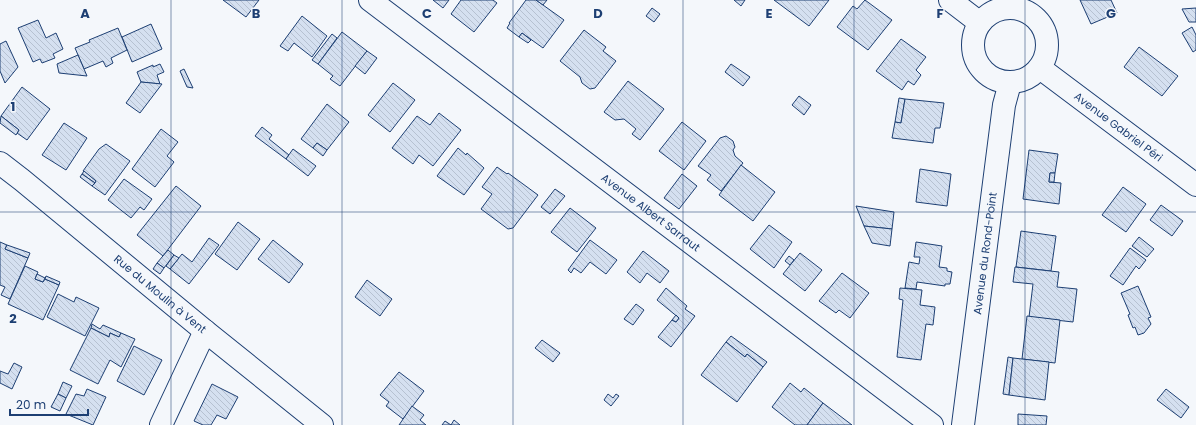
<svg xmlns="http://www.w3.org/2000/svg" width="1196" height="425" font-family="Poppins,sans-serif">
  <defs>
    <pattern id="building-back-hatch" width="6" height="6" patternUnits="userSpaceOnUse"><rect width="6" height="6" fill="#d5e0f0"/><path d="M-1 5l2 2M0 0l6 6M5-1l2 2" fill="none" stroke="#b6c1d1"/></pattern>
  </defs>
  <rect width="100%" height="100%" fill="#f4f7fb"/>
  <!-- building -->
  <g fill="url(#building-back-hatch)" stroke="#1d3f73">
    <path d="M223,0H259L246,17Z"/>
    <path d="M433,0H449L443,8Z"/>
    <path d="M461,0H493L497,3L474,32L451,14Z"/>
    <path d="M526,0H536L564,20L543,48L522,33L519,37L507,28L510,23H509Z"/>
    <path d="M536,0H547L543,5Z"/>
    <path d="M734,0H745L741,6Z"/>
    <path d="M774,0H829L809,26Z"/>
    <path d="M865,0L892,20L868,50L837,27L853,6L857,9Z"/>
    <path d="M1080,0H1111L1117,13L1091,24Z"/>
    <path d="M652,8L660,14L654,22L646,16Z"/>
    <path d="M1196,8V22H1189L1182,9Z"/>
    <path d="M302,16L327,36L312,57L294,43L288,51L280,46Z"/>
    <path d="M38,20L46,38L56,33L63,49L53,54L55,58L42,63L40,59L33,62L18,28Z"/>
    <path d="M151,24L162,49L132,62L122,37Z"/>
    <path d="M1192,27L1196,35V50L1193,52L1182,33Z"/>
    <path d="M118,28L127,50L111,58L113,63L106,67L103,61L84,69L75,48L90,42L89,40Z"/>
    <path d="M584,30L606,47L603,51L616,61L595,88L590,89L582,83L580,77L560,61Z"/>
    <path d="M342,32L367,51L340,86L330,79L333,76L318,64Z"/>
    <path d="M522,33L531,40L528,43L519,37Z"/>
    <path d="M332,34L337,38L318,64L312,60Z"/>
    <path d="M901,39L926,57L916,70L921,75L914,85L908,81L902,90L876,71Z"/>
    <path d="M6,41L18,67L5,83L0,71V44Z"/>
    <path d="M1139,47L1178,76L1162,96L1124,67Z"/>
    <path d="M367,51L377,58L365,74L355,66Z"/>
    <path d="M78,55L87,76L59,73L57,64Z"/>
    <path d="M160,64L164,72L157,75L160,84L141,82L137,72L153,65V67Z"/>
    <path d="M731,64L750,77L743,86L725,72Z"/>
    <path d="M184,69L193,88L187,87L180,71Z"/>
    <path d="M628,81L664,109L640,140L632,134L636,129L624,119L615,120L604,112Z"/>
    <path d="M141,82L162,84L140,113L126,103Z"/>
    <path d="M393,83L415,100L390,132L368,115Z"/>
    <path d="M22,87L50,109L27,140L17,133L19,130L1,116Z"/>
    <path d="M799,96L811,105L804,115L792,105Z"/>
    <path d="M899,98L905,99L901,123L895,122Z"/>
    <path d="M905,99L944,103L940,128H935L933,143L892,138L895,122L901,123Z"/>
    <path d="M327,104L349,122L327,150L317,143L313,148L301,139Z"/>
    <path d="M439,113L461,130L433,166L419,155L413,164L392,148L417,116L430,125Z"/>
    <path d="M1,116L19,130L16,135L0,123Z"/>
    <path d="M682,122L706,141L684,170L659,151Z"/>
    <path d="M64,123L87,138L66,170L42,155Z"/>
    <path d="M262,127L272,135L269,139L289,155L286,159L255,136Z"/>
    <path d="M161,129L178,142L167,156L174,162L155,187L132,169Z"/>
    <path d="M726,136L733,141L735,147L733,150L735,156L743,163L721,191L707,180L711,175L698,166L720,138Z"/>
    <path d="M317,143L327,150L323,156L313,148Z"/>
    <path d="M106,144L130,161L105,195L92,186L96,181L83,171L99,149Z"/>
    <path d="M458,148L466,155L467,153L484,168L464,195L437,176Z"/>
    <path d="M293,149L316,166L308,176L286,159Z"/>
    <path d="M1029,150L1058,154L1055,173H1050L1049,182L1061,183L1059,204L1023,199Z"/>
    <path d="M741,165L775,192L753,221L719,195Z"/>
    <path d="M497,167L507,174L508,173L538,195L513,228L508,229L481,209L492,194L482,187Z"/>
    <path d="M920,169L951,174L947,206L916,202Z"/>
    <path d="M84,171L96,181L95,183L82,174Z"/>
    <path d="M1050,173H1055L1054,182H1049Z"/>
    <path d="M82,174L95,183L92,186L80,177Z"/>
    <path d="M682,174L697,186L679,209L664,198Z"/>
    <path d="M124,179L152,199L144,210L140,207L131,218L108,200Z"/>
    <path d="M176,186L201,206L163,256L137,235Z"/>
    <path d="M1123,187L1146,204L1126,232L1102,215Z"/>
    <path d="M555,189L565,196L550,214L541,207Z"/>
    <path d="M1161,205L1183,221L1172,236L1150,220Z"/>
    <path d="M856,206L894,212L892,229L864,226Z"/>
    <path d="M570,208L596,228L577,252L551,232Z"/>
    <path d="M238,222L260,239L237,270L215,254Z"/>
    <path d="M769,225L792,242L774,268L750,249Z"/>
    <path d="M864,226L892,229L890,246L872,243Z"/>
    <path d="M1021,231L1056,236L1051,271L1016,267Z"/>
    <path d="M1139,237L1154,249L1147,257L1132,246Z"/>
    <path d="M209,238L219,245L189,284L170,269L182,254L192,262Z"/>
    <path d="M273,240L303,264L289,283L258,259Z"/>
    <path d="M590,240L617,260L606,274L590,262L581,273L574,268L571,273L568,270Z"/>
    <path d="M0,242L7,245L5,249L28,258L10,299L1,295L5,287L0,285Z"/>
    <path d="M916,242L942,246L939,267L947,268V271L952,272L950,284H945V286L917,282L916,289L905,288L909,262L919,264L920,257H914Z"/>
    <path d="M7,245L30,253L28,258L5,249Z"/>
    <path d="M1130,248L1146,260L1139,269L1136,266L1123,285L1110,276Z"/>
    <path d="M168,250L174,255L164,268L157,263Z"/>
    <path d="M643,251L669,271L660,283L647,273L640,283L627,272Z"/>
    <path d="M800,253L822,270L805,291L783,274Z"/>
    <path d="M174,255L179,258L170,269L166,266Z"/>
    <path d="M789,256L794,260L790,265L785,261Z"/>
    <path d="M157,263L164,268L160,274L153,269Z"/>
    <path d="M25,266L38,272L35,279L43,282L45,279L59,285L43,320L8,304Z"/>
    <path d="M1015,267L1059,272L1057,287L1077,289L1073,322L1029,317L1033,284L1013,282Z"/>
    <path d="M842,273L869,293L850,318L839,310L836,313L819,301Z"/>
    <path d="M37,274L45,278L43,282L35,279Z"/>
    <path d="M46,276L60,282L59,285L45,279Z"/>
    <path d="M367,280L392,299L380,316L355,297Z"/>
    <path d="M1138,286L1151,317L1148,318L1151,324L1144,333L1138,335L1135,327L1133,328L1128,315L1130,314L1121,293Z"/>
    <path d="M666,288L687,306L685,309L695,316L671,347L658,337L672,320L676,322L679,318L657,300Z"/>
    <path d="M900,288L922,290L920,305L935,307L933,325L926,324L921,360L897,357L903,300L899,299Z"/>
    <path d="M58,294L74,302L76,297L99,308L85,336L47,317Z"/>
    <path d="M636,304L644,310L633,325L624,319Z"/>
    <path d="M676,315L679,318L676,322L672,320Z"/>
    <path d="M1027,316L1060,320L1055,363L1022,359Z"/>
    <path d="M92,324L100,329L103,325L121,333L119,337L110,333L109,337L91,328Z"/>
    <path d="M91,328L109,337L110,333L119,337L121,333L135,339L121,367L110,360L98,384L70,370Z"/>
    <path d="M731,336L767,362L763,367L747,354L745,357L726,342Z"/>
    <path d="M542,340L560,353L553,362L535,348Z"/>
    <path d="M726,342L745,357L747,354L763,367L737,402L701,375Z"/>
    <path d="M134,346L162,360L144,395L117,381Z"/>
    <path d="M1008,357L1013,358L1009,395L1003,394Z"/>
    <path d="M1013,358L1049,362L1045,400L1009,395Z"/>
    <path d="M14,363L22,367L12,389L0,383V371L8,374Z"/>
    <path d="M399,372L424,391L403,419L386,406L389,402L380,395Z"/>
    <path d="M63,382L72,386L66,398L58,394Z"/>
    <path d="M790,383L801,392L804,388L823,403L807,425H795L772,407Z"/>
    <path d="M212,384L238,397L226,419L217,415L211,425H203L194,421Z"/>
    <path d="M87,389L106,397L93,425L66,414L76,394L84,396Z"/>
    <path d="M1166,389L1189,407L1181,418L1157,400Z"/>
    <path d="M58,394L66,398L60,411L51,407Z"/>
    <path d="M608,394L613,398L616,394L619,396L611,406L604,400Z"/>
    <path d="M823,403L852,425H807Z"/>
    <path d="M412,406L424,415L420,420L426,425H399Z"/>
    <path d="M1018,414L1047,416L1046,425H1018Z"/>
    <path d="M454,420L460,425H451Z"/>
    <path d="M445,421L451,425H442Z"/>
  </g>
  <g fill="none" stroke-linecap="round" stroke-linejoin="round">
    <defs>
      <g id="street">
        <path id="s1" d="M370,0L932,425"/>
        <path d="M950,0L980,23"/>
        <circle cx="1010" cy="45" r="37"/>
        <path id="s2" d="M1040,68L1196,185"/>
        <path id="s3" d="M0,163L22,180L205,331L322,425"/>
        <path d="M161,425L205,331"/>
        <path id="s4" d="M963,425L1004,105L1010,83"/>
      </g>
    </defs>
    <!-- street casing -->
    <use href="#street" stroke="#1d3f73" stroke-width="24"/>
    <!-- street -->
    <use href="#street" stroke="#f4f7fb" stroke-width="22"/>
  </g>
  <!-- grid -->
  <path fill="none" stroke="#1d3f73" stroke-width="1" stroke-opacity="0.55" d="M171,0V425M342,0V425M513,0V425M683,0V425M854,0V425M1025,0V425M0,212H1196"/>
  <g text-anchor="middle" stroke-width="3" stroke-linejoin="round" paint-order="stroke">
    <!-- street labels -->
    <g font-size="11" fill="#1d3f73" stroke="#f4f7fb">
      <text dy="4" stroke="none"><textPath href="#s2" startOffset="98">Avenue Gabriel Péri</textPath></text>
      <text dy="4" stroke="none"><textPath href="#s1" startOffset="352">Avenue Albert Sarraut</textPath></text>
      <text dy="4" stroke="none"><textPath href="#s4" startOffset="173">Avenue du Rond-Point</textPath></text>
      <text dy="4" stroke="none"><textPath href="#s3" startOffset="207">Rue du Moulin à Vent</textPath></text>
    </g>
  </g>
  <g font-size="13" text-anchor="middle" font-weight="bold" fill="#1d3f73" stroke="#f4f7fb" stroke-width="3" stroke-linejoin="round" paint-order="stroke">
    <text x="85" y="18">A</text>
    <text x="256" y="18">B</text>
    <text x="427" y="18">C</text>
    <text x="598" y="18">D</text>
    <text x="769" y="18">E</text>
    <text x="940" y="18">F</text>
    <text x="1111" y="18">G</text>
    <text x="13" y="111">1</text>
    <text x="13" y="323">2</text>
  </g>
  <!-- scale -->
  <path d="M10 409v6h78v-6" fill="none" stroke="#1d3f73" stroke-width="2"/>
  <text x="16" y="409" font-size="12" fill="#1d3f73" stroke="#f4f7fb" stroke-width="3" paint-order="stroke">20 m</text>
</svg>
